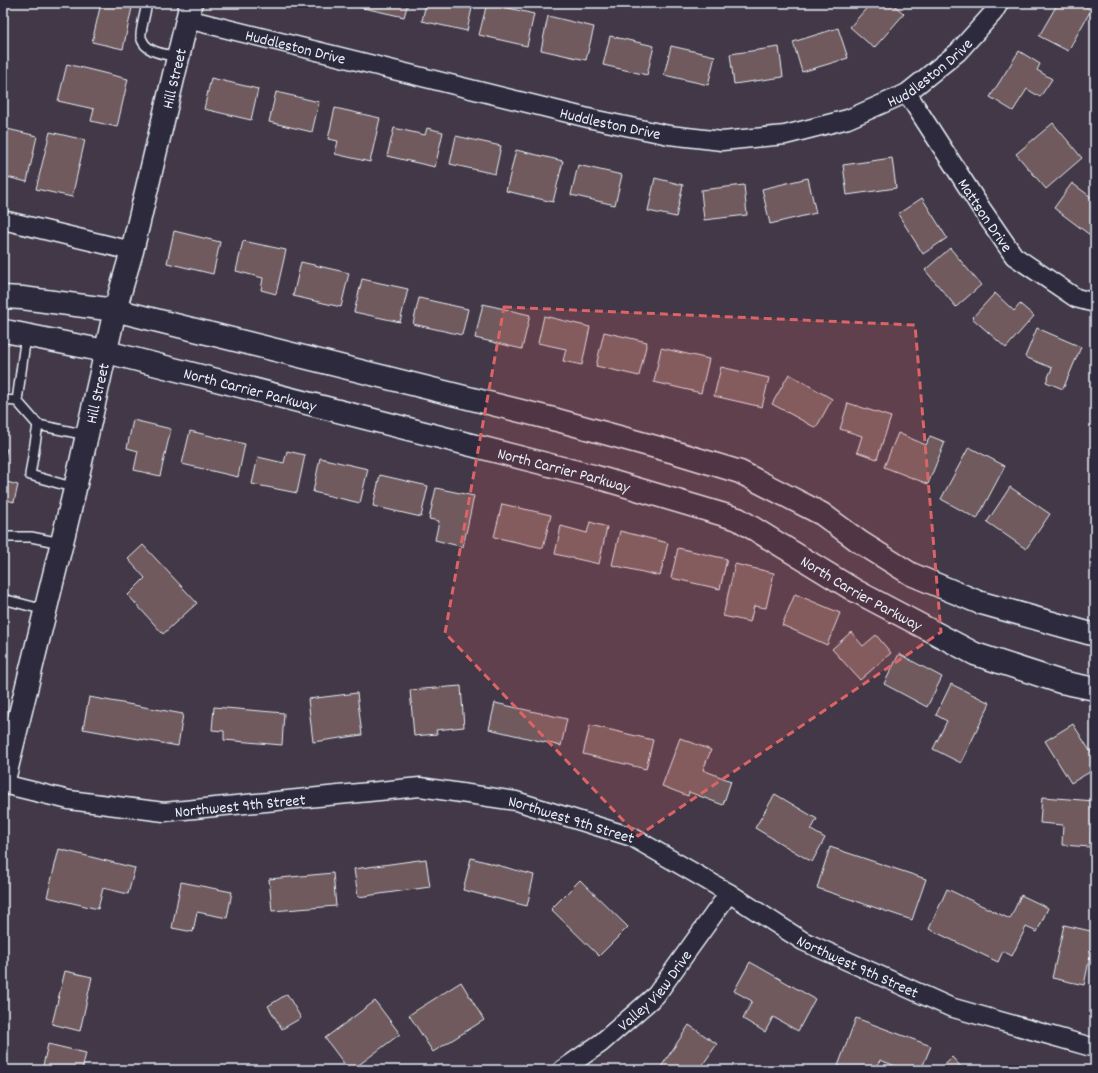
<svg xmlns="http://www.w3.org/2000/svg" width="1098" height="1073" font-family="Dekko,sans-serif">
  <rect width="100%" height="100%" fill="#423847"/>
  <filter id="ink" filterUnits="userSpaceOnUse"><feTurbulence type="fractalNoise" baseFrequency=".025" numOctaves="2"/><feDisplacementMap in="SourceGraphic" scale="8" xChannelSelector="R" yChannelSelector="G"/><feConvolveMatrix kernelMatrix="1 2 1 2 8 2 1 2 1" color-interpolation-filters="sRGB"/></filter>
  <g filter="url(#ink)">
    <!-- building -->
    <g fill="#6f5a5d" stroke="#e8f1f8">
      <path d="M101,3H133L123,49L92,42Z"/>
      <path d="M360,3H408L404,17L359,7Z"/>
      <path d="M426,3H473L467,31L422,21Z"/>
      <path d="M487,3L534,14L527,46L479,35Z"/>
      <path d="M871,3H892L904,14L874,48L850,27Z"/>
      <path d="M1058,3H1080L1091,10L1068,51L1039,36Z"/>
      <path d="M548,16L594,27L586,60L541,50Z"/>
      <path d="M838,28L848,58L802,72L793,42Z"/>
      <path d="M610,36L654,46L647,75L603,65Z"/>
      <path d="M671,46L715,56L708,85L664,75Z"/>
      <path d="M779,47L783,77L734,84L730,54Z"/>
      <path d="M1019,51L1040,64L1037,70L1052,79L1040,97L1027,89L1013,111L990,97Z"/>
      <path d="M67,64L128,79L117,127L91,121L94,109L58,101Z"/>
      <path d="M211,78L258,89L251,120L204,109Z"/>
      <path d="M276,92L319,102L312,132L269,122Z"/>
      <path d="M335,108L380,118L370,162L335,154L338,141L328,139Z"/>
      <path d="M1053,123L1082,158L1046,189L1016,154Z"/>
      <path d="M3,128L37,136L27,182L3,176Z"/>
      <path d="M394,128L425,135L427,128L443,132L435,167L387,156Z"/>
      <path d="M50,132L85,140L72,197L36,189Z"/>
      <path d="M456,136L501,146L495,174L450,164Z"/>
      <path d="M516,150L563,161L553,202L506,191Z"/>
      <path d="M892,158L896,188L847,195L843,165Z"/>
      <path d="M578,165L622,175L615,205L571,195Z"/>
      <path d="M655,178L683,185L676,217L648,211Z"/>
      <path d="M808,178L816,213L770,224L762,189Z"/>
      <path d="M1072,183L1095,200V228L1090,235L1054,208Z"/>
      <path d="M744,185L747,215L704,220L701,190Z"/>
      <path d="M922,198L947,238L923,254L898,214Z"/>
      <path d="M174,231L220,242L213,274L167,263Z"/>
      <path d="M243,241L286,250L276,294L261,290L263,278L236,271Z"/>
      <path d="M950,248L981,285L956,307L925,270Z"/>
      <path d="M301,262L349,273L341,307L293,296Z"/>
      <path d="M362,279L408,289L400,322L354,312Z"/>
      <path d="M995,293L1014,311L1020,304L1034,316L1006,348L972,318Z"/>
      <path d="M419,298L468,309L462,335L413,324Z"/>
      <path d="M483,304L530,315L522,349L475,338Z"/>
      <path d="M544,316L590,327L582,365L563,361L566,349L538,343Z"/>
      <path d="M1037,328L1081,347L1063,389L1046,382L1052,368L1025,357Z"/>
      <path d="M604,332L647,342L639,376L596,366Z"/>
      <path d="M661,348L709,359L701,393L654,382Z"/>
      <path d="M721,367L769,378L762,407L714,396Z"/>
      <path d="M789,374L832,399L816,428L772,404Z"/>
      <path d="M848,403L891,417L877,459L857,452L862,436L840,429Z"/>
      <path d="M133,420L171,429L160,476L134,470L138,451L127,448Z"/>
      <path d="M190,431L245,444L238,477L182,464Z"/>
      <path d="M898,433L926,445L930,436L945,442L928,484L884,467Z"/>
      <path d="M969,447L1005,466L977,519L941,499Z"/>
      <path d="M3,448L7,449L3,465Z"/>
      <path d="M287,451L305,455L297,493L252,484L258,457L284,463Z"/>
      <path d="M320,458L368,469L360,503L313,492Z"/>
      <path d="M380,475L428,486L421,517L373,506Z"/>
      <path d="M3,481L18,485L14,502L3,499Z"/>
      <path d="M1010,487L1050,514L1026,549L987,522Z"/>
      <path d="M436,488L474,496L463,547L435,540L439,521L429,519Z"/>
      <path d="M502,504L551,515L543,548L494,537Z"/>
      <path d="M590,522L607,527L599,564L555,554L561,526L587,533Z"/>
      <path d="M620,531L668,543L660,576L612,565Z"/>
      <path d="M143,545L197,603L163,634L128,595L145,578L128,559Z"/>
      <path d="M678,548L727,559L720,589L671,578Z"/>
      <path d="M735,564L774,573L766,608L754,606L750,622L723,616Z"/>
      <path d="M795,594L840,613L827,645L782,625Z"/>
      <path d="M851,632L863,646L876,635L891,653L860,680L832,649Z"/>
      <path d="M899,654L942,677L927,707L884,684Z"/>
      <path d="M951,684L990,703L961,763L933,749L947,721L936,715Z"/>
      <path d="M461,686L464,727L436,730L437,734L414,736L410,690Z"/>
      <path d="M357,693L362,735L313,742L308,699Z"/>
      <path d="M89,697L183,714L178,746L83,729Z"/>
      <path d="M495,703L567,719L561,746L489,729Z"/>
      <path d="M214,707L284,713L282,745L224,740V731L212,730Z"/>
      <path d="M1073,724L1095,759V769L1071,783L1045,741Z"/>
      <path d="M590,725L653,740L646,769L583,754Z"/>
      <path d="M680,738L711,750L703,770L731,781L723,805L689,792L688,796L662,786Z"/>
      <path d="M775,794L817,819L811,830L825,838L812,862L755,828Z"/>
      <path d="M1042,797L1095,801V820H1092L1090,847L1062,845L1063,825L1040,823Z"/>
      <path d="M830,847L926,879L912,920L817,888Z"/>
      <path d="M59,849L135,868L128,894L103,888L98,909L47,897Z"/>
      <path d="M471,858L534,875L527,906L463,890Z"/>
      <path d="M426,859L430,887L358,897L354,869Z"/>
      <path d="M333,873L336,906L272,911L269,879Z"/>
      <path d="M580,880L628,927L599,956L551,909Z"/>
      <path d="M181,882L232,892L227,918L197,912L193,932L172,928Z"/>
      <path d="M947,889L1010,919L1021,895L1048,908L1037,932L1026,927L1012,956L1003,951L998,962L929,929Z"/>
      <path d="M1064,925L1095,932L1084,985L1052,978Z"/>
      <path d="M750,962L815,999L798,1031L773,1017L765,1032L743,1019L752,1001L734,991Z"/>
      <path d="M65,971L92,977L80,1031L52,1024Z"/>
      <path d="M461,982L484,1020L433,1052L409,1015Z"/>
      <path d="M287,994L301,1018L282,1029L268,1006Z"/>
      <path d="M375,1001L400,1034L352,1070H349L325,1038Z"/>
      <path d="M856,1018L931,1046L921,1070H906L880,1060L876,1070H847L838,1066Z"/>
      <path d="M689,1025L717,1044L699,1070H659Z"/>
      <path d="M48,1044L86,1053L82,1070H42Z"/>
      <path d="M952,1057L964,1070H938Z"/>
    </g>
    <g fill="none" stroke-linecap="round" stroke-linejoin="round">
      <defs>
        <g id="lane">
          <path d="M147,3C146,10 140,32 141,37C145,53 165,54 178,57"/>
          <path d="M3,400L17,401L26,335"/>
          <path d="M17,401L38,425"/>
          <path d="M75,488L30,475L38,425L87,435"/>
          <path d="M3,538L5,537H31L61,543"/>
          <path d="M3,599L45,610"/>
        </g>
        <g id="street">
          <path id="s1" d="M187,19L592,119L669,135L722,141L785,135L848,119L907,93L958,52L993,13L999,3"/>
          <path id="s2" d="M907,93L981,208L1014,256L1076,298L1095,303"/>
          <path d="M3,220L132,251"/>
          <path id="s3" d="M3,784L69,800L164,812L420,787L516,801L632,837L729,893L803,941L950,1007L1095,1048"/>
          <path id="s4" d="M562,1070L601,1043L656,995L729,893"/>
        </g>
        <g id="secondary">
          <path d="M3,297L22,298L115,310L557,420L674,452L740,472L822,514L860,542L911,574L978,602L1095,635"/>
          <path id="s5" d="M3,331L10,332L95,349L593,476L738,519L854,590L975,654L1061,682L1095,689"/>
          <path id="s6" d="M3,784L74,493L115,310L132,251L191,3"/>
        </g>
      </defs>
      <!-- lane casing -->
      <use href="#lane" stroke="#e8f1f8" stroke-width="12"/>
      <!-- street casing -->
      <use href="#street" stroke="#e8f1f8" stroke-width="21"/>
      <!-- secondary casing -->
      <use href="#secondary" stroke="#e8f1f8" stroke-width="25"/>
      <!-- lane -->
      <use href="#lane" stroke="#2f2a3d" stroke-width="9"/>
      <!-- street -->
      <use href="#street" stroke="#2f2a3d" stroke-width="18"/>
      <!-- secondary -->
      <use href="#secondary" stroke="#2f2a3d" stroke-width="22"/>
    </g>
  </g>
  <!-- marked area -->
  <path fill="#db6466" fill-opacity="0.2" stroke="#db6466" stroke-width="3" stroke-dasharray="8 5" stroke-linejoin="round" d="M504,307L915,325L941,632L638,836L445,633Z"/>
  <g text-anchor="middle" stroke-width="3.5" stroke-linejoin="round" paint-order="stroke">
    <!-- street labels -->
    <g font-size="16" fill="#e8f1f8" stroke="#2f2a3d">
      <text dy="6" stroke="none"><textPath href="#s1" startOffset="112">Huddleston Drive</textPath></text>
      <text dy="6" stroke="none"><textPath href="#s1" startOffset="772">Huddleston Drive</textPath></text>
      <text dy="6" stroke="none"><textPath href="#s6" startOffset="726">Hill Street</textPath></text>
      <text dy="6" stroke="none"><textPath href="#s1" startOffset="436">Huddleston Drive</textPath></text>
      <text dy="6" stroke="none"><textPath href="#s2" startOffset="145">Mattson Drive</textPath></text>
      <text dy="6" stroke="none"><textPath href="#s5" startOffset="254">North Carrier Parkway</textPath></text>
      <text dy="6" stroke="none"><textPath href="#s6" startOffset="402">Hill Street</textPath></text>
      <text dy="6" stroke="none"><textPath href="#s5" startOffset="578">North Carrier Parkway</textPath></text>
      <text dy="6" stroke="none"><textPath href="#s5" startOffset="903">North Carrier Parkway</textPath></text>
      <text dy="6" stroke="none"><textPath href="#s3" startOffset="240">Northwest 9th Street</textPath></text>
      <text dy="6" stroke="none"><textPath href="#s3" startOffset="576">Northwest 9th Street</textPath></text>
      <text dy="6" stroke="none"><textPath href="#s3" startOffset="900">Northwest 9th Street</textPath></text>
      <text dy="6" stroke="none"><textPath href="#s4" startOffset="123">Valley View Drive</textPath></text>
    </g>
  </g>
  <!-- margin -->
  <rect width="1098" height="1073" fill="none" stroke="#2f2a3d" stroke-width="16"/>
  <rect x="8" y="8" width="1082" height="1057" fill="none" stroke="#e8f1f8" stroke-width="1.5" filter="url(#ink)"/>
</svg>
